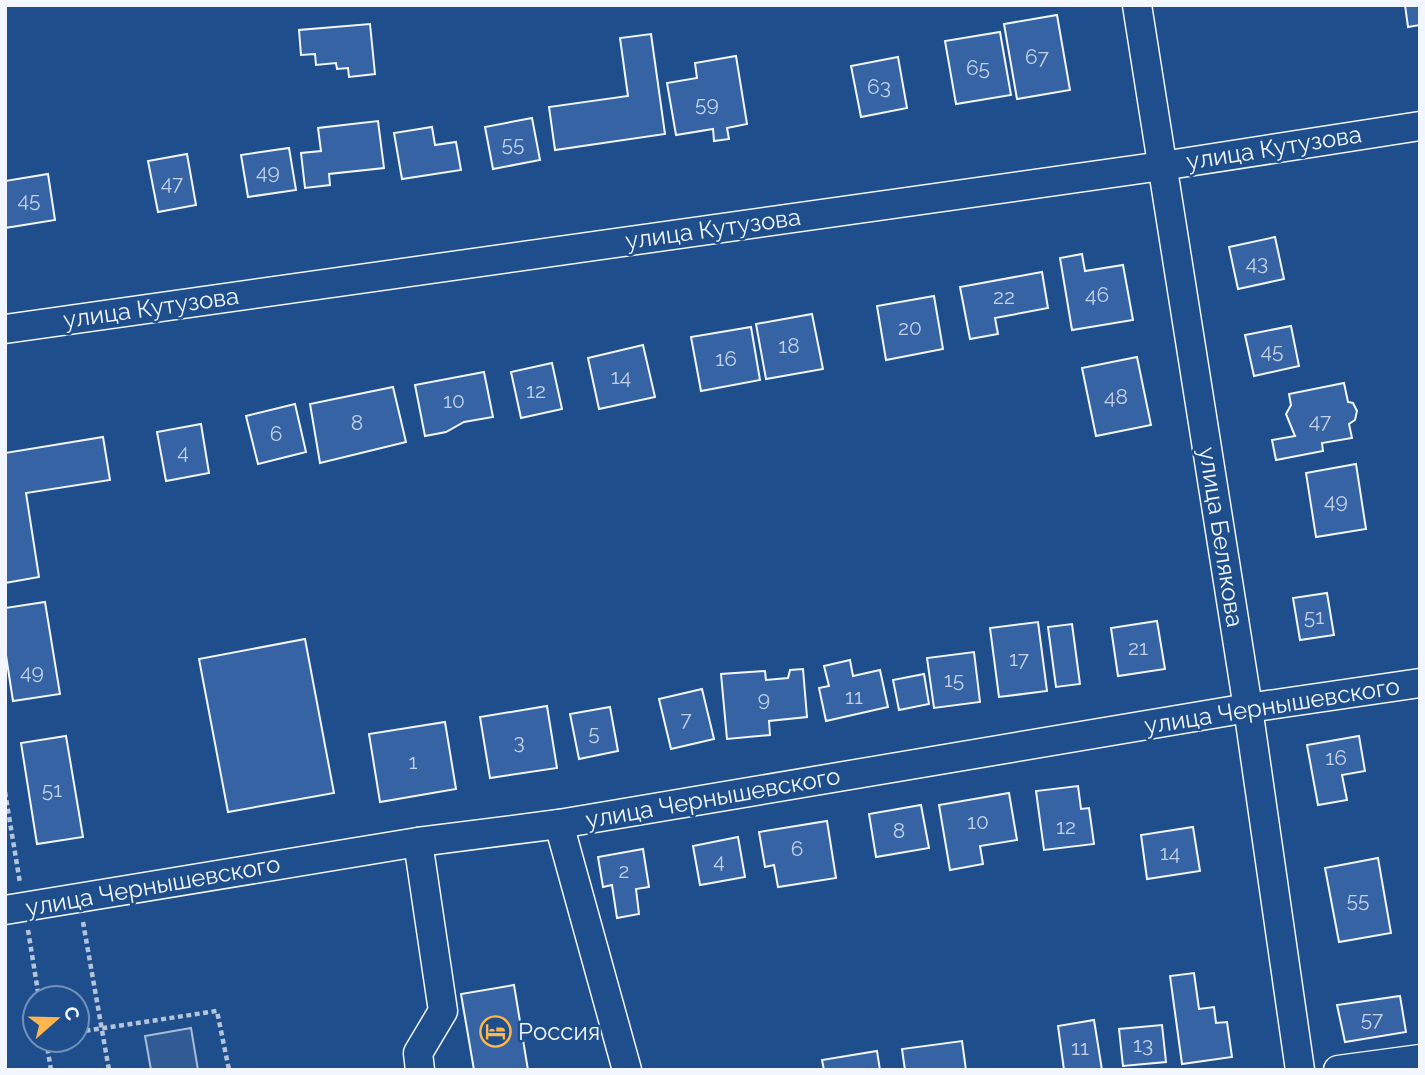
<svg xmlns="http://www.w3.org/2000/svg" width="1425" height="1075" font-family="Raleway,sans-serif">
  <rect width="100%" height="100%" fill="#1f4e8c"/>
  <!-- built -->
  <path fill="#305b95" stroke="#a8bbd7" stroke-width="2" d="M191,1028L198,1070H151L145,1036Z"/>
  <!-- building -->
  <g fill="#3563a3" stroke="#f2f6ff" stroke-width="2">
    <path d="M1405,5H1420V25L1408,27Z"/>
    <path d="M1057,15L1070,90L1017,99L1004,24Z"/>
    <path d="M370,24L375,74L349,77L348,68L337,69L336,63L316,65L315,54L301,55L299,30Z"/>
    <path d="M1000,32L1011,95L956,104L945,41Z"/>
    <path d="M651,34L665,134L555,150L549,107L628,96L620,38Z"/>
    <path d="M736,56L747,124L727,128L729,139L714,141L713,129L676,135L667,83L697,78L695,63Z"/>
    <path d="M898,57L907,108L861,117L851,66Z"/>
    <path d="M532,118L540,160L493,169L485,127Z"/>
    <path d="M378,121L384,168L329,174L330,185L305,188L301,153L321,151L318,128Z"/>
    <path d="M432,127L435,145L456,142L461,170L402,179L394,133Z"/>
    <path d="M289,148L296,190L248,197L241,155Z"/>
    <path d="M187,154L196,205L158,212L148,161Z"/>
    <path d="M48,174L55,220L5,228V181Z"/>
    <path d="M1275,237L1284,279L1238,289L1229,247Z"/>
    <path d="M1082,254L1085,271L1123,265L1133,320L1072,330L1060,258Z"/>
    <path d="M1042,272L1048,308L995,318L998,334L970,339L960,287Z"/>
    <path d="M934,296L943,349L886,360L877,306Z"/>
    <path d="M812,314L823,369L766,379L756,324Z"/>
    <path d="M1291,326L1299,366L1254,376L1245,335Z"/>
    <path d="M751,327L760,380L701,391L691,337Z"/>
    <path d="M643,345L655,397L599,409L588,358Z"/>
    <path d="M1137,357L1151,425L1096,436L1082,368Z"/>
    <path d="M552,363L562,409L521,418L511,372Z"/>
    <path d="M484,372L493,417L464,422L446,432L425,436L415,385Z"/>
    <path d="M1344,383L1348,402L1353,403L1357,411L1355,420L1349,424L1352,438L1322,443L1323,451L1276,460L1272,440L1295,436L1286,414L1291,405L1289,394Z"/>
    <path d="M393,387L406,442L320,463L310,404Z"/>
    <path d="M295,404L306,452L258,464L246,416Z"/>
    <path d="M201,424L209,473L166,481L157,432Z"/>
    <path d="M103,437L110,480L26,493L39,577L5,583V453Z"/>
    <path d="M1356,464L1366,529L1316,537L1306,473Z"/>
    <path d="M1327,593L1334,635L1300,640L1293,598Z"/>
    <path d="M45,602L60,694L13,701L5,649V608Z"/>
    <path d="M1157,621L1165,669L1118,676L1111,628Z"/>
    <path d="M1038,622L1047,691L999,697L990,628Z"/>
    <path d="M1072,624L1080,684L1056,687L1048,627Z"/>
    <path d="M305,639L334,793L228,812L199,659Z"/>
    <path d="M974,652L980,702L934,708L927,658Z"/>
    <path d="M850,660L853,676L880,670L888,707L826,721L819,688L829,686L824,666Z"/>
    <path d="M803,669L807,717L769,721L770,735L727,739L721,674L765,671L766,680L788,678L790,670Z"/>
    <path d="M924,674L929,704L899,710L893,680Z"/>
    <path d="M702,689L714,739L671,749L659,699Z"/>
    <path d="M547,706L557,768L490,778L480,717Z"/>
    <path d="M610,707L618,751L579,759L570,714Z"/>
    <path d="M445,722L456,789L380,802L369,734Z"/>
    <path d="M66,736L83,837L37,844L21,743Z"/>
    <path d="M1359,736L1365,771L1342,775L1347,800L1318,805L1307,745Z"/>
    <path d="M1078,786L1081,809L1089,808L1094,844L1044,850L1036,791Z"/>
    <path d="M1009,793L1017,840L980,846L983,864L950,870L939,805Z"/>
    <path d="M921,805L929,848L876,857L869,814Z"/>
    <path d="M827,821L836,878L778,887L774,865L765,867L759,832Z"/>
    <path d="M1193,827L1200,871L1147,879L1141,835Z"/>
    <path d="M738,837L745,877L700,885L693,846Z"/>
    <path d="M643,849L649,887L636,889L639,914L617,918L612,885L603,887L598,857Z"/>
    <path d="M1378,858L1391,933L1339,942L1325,868Z"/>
    <path d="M1194,973L1199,1009L1214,1007L1216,1023L1227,1022L1232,1057L1182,1064L1170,976Z"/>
    <path d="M514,985L528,1070H474L461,994Z"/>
    <path d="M1400,996L1406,1032L1345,1042L1337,1005Z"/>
    <path d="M1094,1020L1102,1070H1064L1058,1026Z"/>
    <path d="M1162,1025L1166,1062L1123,1066L1119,1029Z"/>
    <path d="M962,1041L966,1070H905L902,1049Z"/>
    <path d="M877,1051L880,1070H824L822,1060Z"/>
  </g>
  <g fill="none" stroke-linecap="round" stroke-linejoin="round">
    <defs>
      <g id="minor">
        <path d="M1137,5L1248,708L1300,1070"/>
        <path d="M5,329L1162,166L1420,126"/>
        <path d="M559,824L627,1070"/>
        <path d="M418,842L443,1011L418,1053L420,1070"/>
        <path d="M5,910L418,842L559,824L1248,708L1420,683"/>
        <path d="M1338,1070L1420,1059"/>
      </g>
    </defs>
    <!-- minor casing -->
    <use href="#minor" stroke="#f2f6ff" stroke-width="31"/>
    <!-- path -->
    <g stroke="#b3c4dc" stroke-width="4.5" stroke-dasharray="5 3.5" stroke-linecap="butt">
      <path d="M5,792L20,883"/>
      <path d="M83,922L109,1070"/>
      <path d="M28,930L39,998"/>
      <path d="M77,1032L217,1011L229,1070"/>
      <path d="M46,1040L51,1070"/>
    </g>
    <!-- minor -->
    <use href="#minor" stroke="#1f4e8c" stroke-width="28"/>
  </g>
  <!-- icons -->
  <defs>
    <symbol id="hotel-ring" viewBox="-11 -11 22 22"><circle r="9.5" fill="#1f4e8c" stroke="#ffb74d" stroke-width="1.5"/><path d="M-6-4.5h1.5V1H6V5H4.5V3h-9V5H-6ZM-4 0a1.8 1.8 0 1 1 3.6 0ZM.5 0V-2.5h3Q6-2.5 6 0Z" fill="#ffb74d"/></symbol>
  </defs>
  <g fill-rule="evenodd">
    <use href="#hotel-ring" x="478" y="1014" width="35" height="35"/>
  </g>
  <g text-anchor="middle" stroke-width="5" stroke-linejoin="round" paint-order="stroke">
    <!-- number labels -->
    <g font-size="21" fill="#c3d1e8">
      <text x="1037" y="64">67</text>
      <text x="978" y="75">65</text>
      <text x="879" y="94">63</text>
      <text x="707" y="111">59</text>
      <text x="513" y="151">55</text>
      <text x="268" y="179">49</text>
      <text x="172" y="190">47</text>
      <text x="29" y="207">45</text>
      <text x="1257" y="270">43</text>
      <text x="1097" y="302">46</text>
      <text x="1004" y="304">22</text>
      <text x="910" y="335">20</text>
      <text x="789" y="353">18</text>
      <text x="1272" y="358">45</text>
      <text x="726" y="366">16</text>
      <text x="621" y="384">14</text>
      <text x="536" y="398">12</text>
      <text x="1116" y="404">48</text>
      <text x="454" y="408">10</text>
      <text x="1320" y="428">47</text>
      <text x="357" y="430">8</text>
      <text x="276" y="441">6</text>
      <text x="183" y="459">4</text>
      <text x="1336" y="508">49</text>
      <text x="1314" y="624">51</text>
      <text x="1138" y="655">21</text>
      <text x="1019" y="666">17</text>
      <text x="32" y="679">49</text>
      <text x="954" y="687">15</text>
      <text x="854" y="704">11</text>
      <text x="764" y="706">9</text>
      <text x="686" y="726">7</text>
      <text x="594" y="740">5</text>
      <text x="519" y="749">3</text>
      <text x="1336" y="765">16</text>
      <text x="413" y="769">1</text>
      <text x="52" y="797">51</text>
      <text x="978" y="829">10</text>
      <text x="1066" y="834">12</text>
      <text x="899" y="838">8</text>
      <text x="797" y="856">6</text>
      <text x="1170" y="860">14</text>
      <text x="719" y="868">4</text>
      <text x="624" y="878">2</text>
      <text x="1358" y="907">55</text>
      <text x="1372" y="1026">57</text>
      <text x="1143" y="1052">13</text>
      <text x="1080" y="1055">11</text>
    </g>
    <!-- street labels -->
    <g font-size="24" fill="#f2f6ff" stroke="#1f4e8c">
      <text transform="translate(1274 148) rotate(-9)" y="8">улица Кутузова</text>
      <text transform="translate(713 229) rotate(-8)" y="8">улица Кутузова</text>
      <text transform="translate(151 308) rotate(-8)" y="8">улица Кутузова</text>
      <text transform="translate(1221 537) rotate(81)" y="8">улица Белякова</text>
      <text transform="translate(1272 706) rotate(-9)" y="8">улица Чернышевского</text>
      <text transform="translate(713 798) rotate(-10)" y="8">улица Чернышевского</text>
      <text transform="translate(153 886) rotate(-10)" y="8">улица Чернышевского</text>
    </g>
    <!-- poi labels -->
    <g font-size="24" fill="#f2f6ff" stroke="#1f4e8c" text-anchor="start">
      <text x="518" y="1040">Россия</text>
    </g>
  </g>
  <!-- border -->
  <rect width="1425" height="1075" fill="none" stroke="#f2f6ff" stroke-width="14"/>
  <!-- north arrow -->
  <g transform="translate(56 1019) rotate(70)"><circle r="33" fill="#1f4e8c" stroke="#7391ba" stroke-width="2"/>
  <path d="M0-5L12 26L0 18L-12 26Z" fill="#ffb74d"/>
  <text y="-10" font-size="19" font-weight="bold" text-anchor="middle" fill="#f2f6ff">С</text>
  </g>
</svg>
